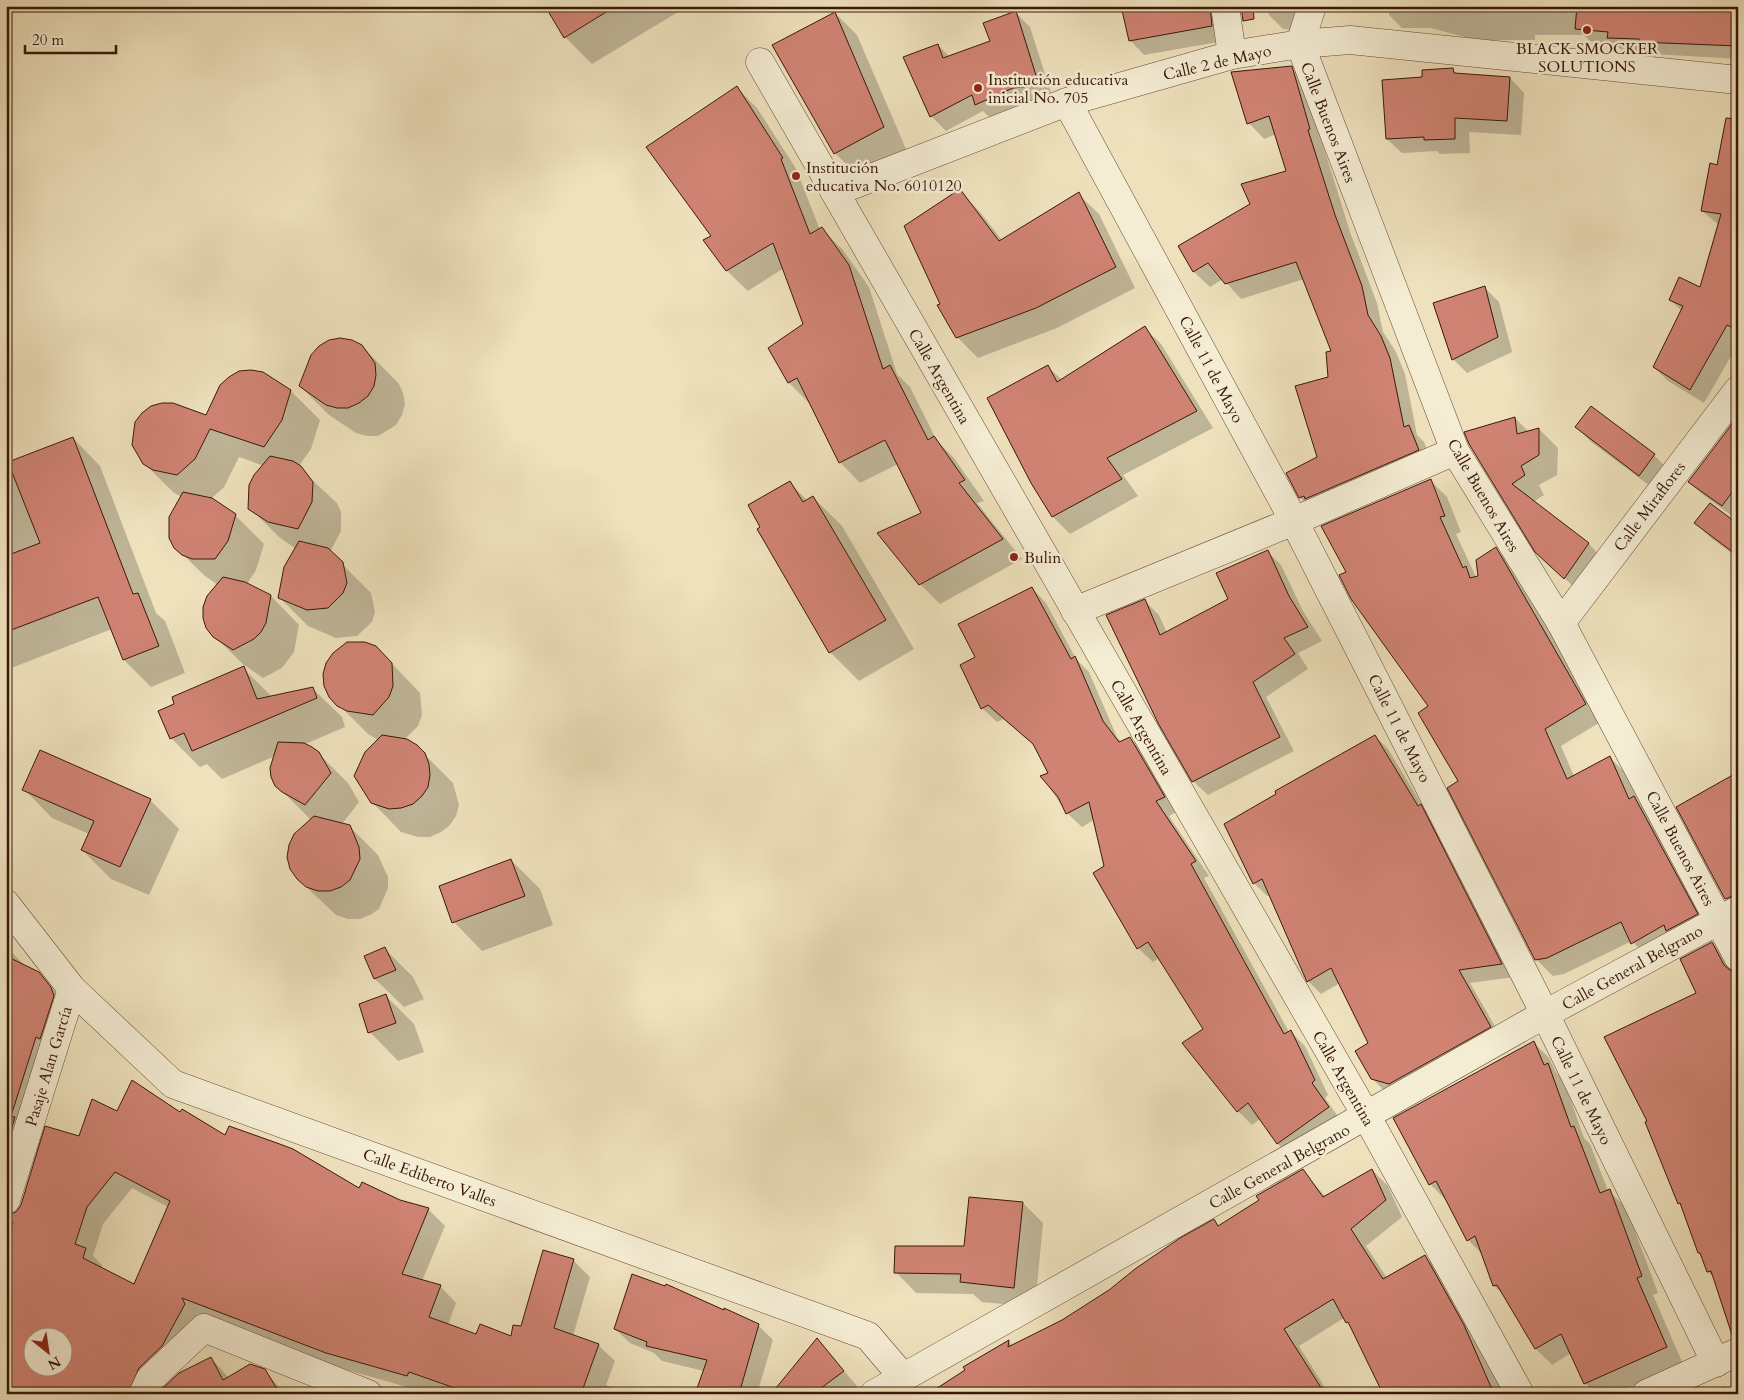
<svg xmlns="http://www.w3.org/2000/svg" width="1744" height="1400" font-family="Cardo,serif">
  <rect width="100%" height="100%" fill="#eee1bc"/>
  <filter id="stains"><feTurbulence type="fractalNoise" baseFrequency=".004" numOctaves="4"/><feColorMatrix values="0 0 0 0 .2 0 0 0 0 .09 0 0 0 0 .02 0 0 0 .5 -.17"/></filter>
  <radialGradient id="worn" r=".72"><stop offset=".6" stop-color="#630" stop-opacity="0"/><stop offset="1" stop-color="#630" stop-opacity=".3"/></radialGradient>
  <!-- shadow -->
  <g fill="#0003" fill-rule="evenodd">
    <path d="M547,6H688L592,64L565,37Z"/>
    <path d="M1122,6H1220L1224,41L1144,55L1130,40Z"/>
    <path d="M1267,6H1312L1306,31L1283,29L1269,15Z"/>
    <path d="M1389,6H1738V59L1654,54L1651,52L1622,50L1615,44L1590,41L1584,35H1535V40H1476L1431,28H1402L1389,15Z"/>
    <path d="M835,13L857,35L906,149L857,175L835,153Z"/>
    <path d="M1016,13L1030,27L1053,99L991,119L983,111L946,131L931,116L938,45L950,57L992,42Z"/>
    <path d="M1291,68L1307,83L1325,144L1323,145L1350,232L1377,303L1383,332L1396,352L1405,374L1417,435L1424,442L1434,465L1316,513L1300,498L1287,473L1318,458L1332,351L1304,279L1241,299L1223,279L1210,287L1194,272L1180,246L1252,205L1288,172L1276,134L1264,139L1249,123Z"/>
    <path d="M1453,70L1458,74L1510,78L1524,93L1521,135L1469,132L1470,153L1440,154L1437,151L1402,153L1387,139L1424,78Z"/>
    <path d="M737,88L757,108L802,178L800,179L820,230L822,229L842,249L869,287L897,374L910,387L937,441L954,458L984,501L977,503L1022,559L940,604L920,584L923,514L898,464L860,483L840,462L809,403L789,383L770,349L805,324L784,268L748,291L727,271L705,241L713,237Z"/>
    <path d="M1738,143V344L1704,403L1668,381L1654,367L1682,311L1670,300L1701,288L1719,225L1702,211L1718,167Z"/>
    <path d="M960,191L980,212L1002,240L1078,194L1099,214L1135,288L1057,328L978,358L957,337Z"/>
    <path d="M1484,287L1499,302L1512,352L1467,373L1453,359Z"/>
    <path d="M1144,327L1161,344L1213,428L1123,475L1138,496L1070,534L1053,517L1032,483L1048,367L1062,380Z"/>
    <path d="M362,346L399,384L403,393L405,404L402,415L396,425L378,436H367L356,433L329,415L300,386Z"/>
    <path d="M291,391L320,420L311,449L298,467L337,503L341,512V531L330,552L371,593L375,612L372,622L357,636L336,638L308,626L279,597L296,549L279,537L250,508L264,466L239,457L224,487L211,499L235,515L264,544L256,570L247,584L271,596L299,625L294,652L282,668L263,678L244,665L214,636L218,585L205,576L175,547L182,497L174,493L144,463L207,416Z"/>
    <path d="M1592,408L1654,455L1669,470L1654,489L1591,442L1577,427Z"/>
    <path d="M1515,418L1529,432L1539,429L1558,448L1557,475L1539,485L1544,495L1533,502L1589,544L1608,564L1584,597L1553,567L1470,444Z"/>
    <path d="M1738,418V513L1735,518L1702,494L1689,482Z"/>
    <path d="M73,438L100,466L156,613L165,621L185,673L151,687L124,660L112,629L6,670V464Z"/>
    <path d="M1430,480L1447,497L1461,532L1456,534L1476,577L1479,576L1495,548L1512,565L1602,721L1561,746L1574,776L1610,758L1627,774L1639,802L1651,814L1713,931L1649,959L1632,941L1564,974L1553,976L1536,959L1429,707L1347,572Z"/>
    <path d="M790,483L808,501L813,497L842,526L914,649L859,681L830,652Z"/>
    <path d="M1696,523L1738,526V558L1711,538Z"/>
    <path d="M1267,551L1281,565L1303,611L1322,641L1298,653L1308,669L1266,697L1294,751L1208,795L1193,781L1145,601L1159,615L1167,633L1229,600Z"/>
    <path d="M1032,588L1046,603L1076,659L1089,672L1117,737L1121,742L1130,739L1144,753L1178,811L1169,816L1209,876L1204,878L1289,1032H1291L1305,1046L1328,1095L1325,1098L1342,1122L1292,1158L1278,1144L1260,1119L1252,1125L1238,1111L1205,1030L1159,958L1153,962L1138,948L1106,867L1094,820L1082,827L1067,813L1042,777L1050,774L1037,747L1003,719L997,722L982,708L962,666L976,658Z"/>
    <path d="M376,647L420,693L422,715L418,726L405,739L416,746L453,783L459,805L456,816L450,825L441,832L430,837H418L401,832L372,802L378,740L368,734L326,692L324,674Z"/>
    <path d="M243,668L272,697L313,689L342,717L345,727L303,745L318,753L348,783L359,802L342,824L349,826L378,855L388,877V888L379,909L370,915L360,919H348L336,915L298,879L311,820L276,785L275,756L222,779L207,764L200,767L171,738L176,705Z"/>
    <path d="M1375,736L1388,749L1425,810L1434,819L1514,977L1470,983L1503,1040L1385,1092L1372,1078L1370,1044L1340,983L1321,994L1308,981L1270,895L1267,896L1254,883Z"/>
    <path d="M1738,774V910L1726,898Z"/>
    <path d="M24,789L150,800L179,829L149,895L111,879L82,850L89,834L52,818Z"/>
    <path d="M511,860L540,889L553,925L482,951L454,922Z"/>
    <path d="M1712,943L1730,961L1738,974L1715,1279L1708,1272L1683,1207L1679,1203L1698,993Z"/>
    <path d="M6,946L26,967L38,973L67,1005L7,1216L18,1212L80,1138L118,1113L181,1114L226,1137L359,1190L428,1209L445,1226L422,1281L440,1286L456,1303L448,1325L477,1336L512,1337L522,1328L573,1260L590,1277L573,1336L598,1345L615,1361L606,1385L626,1394H445L426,1387L424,1392L344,1369L197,1313L201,1321L151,1394H6ZM132,1188L168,1207L135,1285L102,1268V1265L93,1256L103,1224ZM32,1338H62V1368H32Z"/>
    <path d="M384,948L413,977L424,999L404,1007L375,979L365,956Z"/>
    <path d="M386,996L414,1024L424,1052L398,1061L370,1032Z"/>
    <path d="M1533,1042L1549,1058L1556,1072L1564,1081L1584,1138L1590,1144L1608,1191L1626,1207L1658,1293L1653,1295L1683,1364L1614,1394H1595L1585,1383L1571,1353L1552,1365L1536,1349L1506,1297L1494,1286L1483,1255L1468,1240L1446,1200L1430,1184Z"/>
    <path d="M1372,1170L1388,1186L1402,1217L1366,1246L1387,1278L1425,1257L1442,1273L1489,1360L1503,1394H1385L1352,1327L1344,1318L1299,1346L1329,1394H930L967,1370L965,1367L1009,1342L1013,1346L1063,1322L1214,1221L1220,1227L1302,1171L1326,1197Z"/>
    <path d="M1023,1203L1043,1223L1035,1307L982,1302L973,1294L916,1293L896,1272L965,1248Z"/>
    <path d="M758,1325L773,1340L757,1394H705L704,1371L662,1361L654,1353L630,1343L615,1329Z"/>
    <path d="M817,1340L857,1386L847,1394H772Z"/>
    <path d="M211,1358L229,1378L264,1370L285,1394H161Z"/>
    <path d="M1724,1386L1732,1394H1709Z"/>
  </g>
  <!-- building -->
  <g fill="#d08373" stroke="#3a180a" fill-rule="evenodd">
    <path d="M545,6H616L564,38Z"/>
    <path d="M1121,6H1210L1212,26L1129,41Z"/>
    <path d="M1241,6H1253L1254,19L1243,21Z"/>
    <path d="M1577,6H1738V46L1639,42V39L1607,38L1608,32L1575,29Z"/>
    <path d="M1016,11L1039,85L1013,88L975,105L972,95L930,117L903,57L938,44L943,58L990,41L983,23Z"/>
    <path d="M835,12L884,127L834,154L772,45Z"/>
    <path d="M1292,66L1310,129L1308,130L1335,215L1362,286L1368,315L1381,336L1390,358L1404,427L1409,425L1419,450L1305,499L1304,496L1299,498L1286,473L1317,457L1295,386L1328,377L1326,352L1331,351L1296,262L1225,284L1208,263L1193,272L1178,246L1250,204L1241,184L1286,171L1269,116L1247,124L1231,72Z"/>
    <path d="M1453,68L1454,73L1510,77L1507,121L1455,118V139L1424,140V137L1386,139L1382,80L1422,77V70Z"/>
    <path d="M737,86L783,158L781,159L810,234L822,227L849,265L883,369L890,365L928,440L934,436L965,480L959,483L1003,539L919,585L877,533L921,513L885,440L839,463L797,378L788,383L768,348L803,324L773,243L726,271L703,240L711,236L646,147Z"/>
    <path d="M1726,118L1738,119V330L1727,325L1690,390L1653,367L1683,306L1669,300L1679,277L1700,287L1721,214L1701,211L1710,163L1717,165Z"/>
    <path d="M960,189L999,241L1079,192L1116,267L1036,308L956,338L937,305L940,304L904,226Z"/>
    <path d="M1485,286L1498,337L1452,360L1433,303Z"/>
    <path d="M1145,326L1197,411L1107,458L1122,479L1052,517L1031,483L987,398L1048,365L1057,382Z"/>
    <path d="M340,338L352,340L362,345L375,363L376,375L374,386L368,396L359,403L348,408H337L326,405L299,386L311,355L319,346L329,340Z"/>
    <path d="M251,370L263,372L291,390L282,420L264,447L210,429L195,459L177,475L153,470L143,464L132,445L135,422L142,413L151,406L162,403H173L206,415L220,385L229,377L239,371Z"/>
    <path d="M1591,406L1655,454L1639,476L1575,427Z"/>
    <path d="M1738,416V484L1722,506L1688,482Z"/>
    <path d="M1515,417L1517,434L1539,428V455L1521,466L1525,475L1512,484L1589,543L1564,579L1535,552L1469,444L1464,432Z"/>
    <path d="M73,437L133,594L138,593L159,646L123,660L98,597L6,632V556L40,543L8,462Z"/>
    <path d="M270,456L293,461L301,466L313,482L312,502L298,529L268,522L248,509L249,485L254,475Z"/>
    <path d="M1431,479L1445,516L1440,517L1463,568L1466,566L1470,578L1478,576L1476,560L1496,547L1586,704L1545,729L1567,779L1610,756L1629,799L1634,796L1698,914L1666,931L1664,925L1631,944L1621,922L1547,958L1535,960L1447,788L1458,781L1418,713L1428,706L1351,599L1339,575L1346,572L1321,526Z"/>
    <path d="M790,481L803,502L813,496L886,620L829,653L757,529L760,527L748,505Z"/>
    <path d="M183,492L212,498L236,514L228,541L215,559H192L182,555L174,548L169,538V517Z"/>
    <path d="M1710,503L1738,524V556L1694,523Z"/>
    <path d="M299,541L328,548L343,562L347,583L343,593L328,608L307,610L278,598L284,567Z"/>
    <path d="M1268,550L1289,596L1308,627L1284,638L1295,654L1253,682L1280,737L1192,782L1159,725L1106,615L1145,599L1160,635L1228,599L1216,573Z"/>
    <path d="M223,577L245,582L271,595L266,623L261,632L254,639L233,650L213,637L206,628L203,618V607L207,596Z"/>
    <path d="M1032,587L1071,659L1075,656L1103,721L1119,742L1130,737L1165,797L1156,801L1196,861L1191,864L1284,1034L1291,1030L1315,1080L1312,1083L1329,1107L1277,1144L1248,1103L1237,1112L1182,1043L1203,1029L1148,942L1137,949L1093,873L1104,866L1089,802L1066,814L1058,797L1040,776L1048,773L1033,744L988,705L981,709L960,665L975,657L958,624Z"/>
    <path d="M347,642H365L376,646L392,663L393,686L389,697L373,715L347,711L337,706L329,697L324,686L323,674L326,663L333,653Z"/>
    <path d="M244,666L257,699L313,687L317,698L192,751L184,733L170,739L158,711L174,704L172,697Z"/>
    <path d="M382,735L407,739L417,745L425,753L429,764L430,775L428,787L422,796L413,804L401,808L389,809L371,803L354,776L365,752Z"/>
    <path d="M1375,735L1418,806L1421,804L1502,964L1459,970L1491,1027L1389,1084L1371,1079L1355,1051L1368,1043L1331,968L1307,982L1262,879L1253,884L1224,824L1276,794L1275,791Z"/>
    <path d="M278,742L304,743L312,747L319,752L331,773L305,805L282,792L275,786L271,777L270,768Z"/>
    <path d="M40,750L151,799L120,867L81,850L94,821L22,790Z"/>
    <path d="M1738,772V894L1725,899L1676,807Z"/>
    <path d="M314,816L350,825L359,847L360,859L350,880L341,887L330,891H318L306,887L297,879L290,869L287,857L289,845L294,834Z"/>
    <path d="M511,859L525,896L452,923L439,886Z"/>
    <path d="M1712,942L1724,965L1730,970L1738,973V1337L1733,1338L1711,1271L1707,1272L1700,1253H1698L1680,1203L1678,1204L1645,1122L1647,1121L1604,1037L1696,993L1680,959Z"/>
    <path d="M385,947L396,970L374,979L364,956Z"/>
    <path d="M6,956L39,972L51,987L54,996L40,1039L36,1037L12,1113L6,1112Z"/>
    <path d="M386,994L396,1023L368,1033L359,1004Z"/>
    <path d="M1534,1041L1544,1065L1548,1063L1571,1127L1574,1126L1600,1193L1610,1189L1642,1276L1637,1278L1667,1347L1584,1384L1561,1334L1535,1349L1497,1285L1493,1286L1475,1236L1467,1241L1436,1181L1429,1185L1393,1118Z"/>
    <path d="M132,1080L180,1112L182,1109L225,1135L229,1126L277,1143L293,1149L359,1188L362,1182L400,1200L429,1208L402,1274L441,1285L429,1317L476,1334L480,1324L511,1336L513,1325L521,1326L543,1250L574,1259L554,1328L599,1344L581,1394H472L409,1372L407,1376L326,1353L182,1298L185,1304L162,1346L139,1368L128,1394H6V1245L13,1222L6,1221V1215L16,1212L21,1205L45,1126L79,1136L92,1099L117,1111ZM115,1172L170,1201L134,1284L83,1258L86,1248L75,1244L87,1207ZM32,1338H62V1368H32Z"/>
    <path d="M6,1115L15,1117L6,1147Z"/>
    <path d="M1303,1169L1323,1197L1372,1169L1386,1200L1351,1229L1383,1279L1425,1255L1464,1325L1494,1394H1383L1348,1322L1346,1323L1333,1299L1284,1329L1325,1394H928L965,1370L963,1367L1009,1340L1008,1347L1062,1320L1109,1290L1135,1269L1180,1238L1214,1219L1218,1226L1259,1200L1256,1196Z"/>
    <path d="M969,1197L1023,1202L1014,1288L960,1282L961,1274L894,1273L895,1246H964Z"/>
    <path d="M632,1274L665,1286L666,1284L724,1310V1308L759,1324L739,1394H695L707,1360L646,1346L647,1342L614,1329Z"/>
    <path d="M817,1338L844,1371L813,1394H771Z"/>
    <path d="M211,1357L223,1380L250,1364L265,1369L280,1394H160L163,1388L179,1373Z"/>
  </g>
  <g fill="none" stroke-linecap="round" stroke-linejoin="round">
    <defs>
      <g id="minor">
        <path d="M1225,6L1232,55"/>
        <path d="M1312,6L1300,44L1455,451L1561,623L1738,957"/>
        <path d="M760,62L1367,1117L1520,1394"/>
        <path d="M1067,102L1294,521L1545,1014L1716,1363"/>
        <path d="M835,192L1067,102L1232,55L1300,44L1350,40L1738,80"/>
        <path d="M1075,611L1294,521L1455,451"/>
        <path d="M1561,623L1738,390"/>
        <path d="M6,904L72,989L173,1084L868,1336L902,1376"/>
        <path d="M6,1200L72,989"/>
        <path d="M143,1394L150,1379L204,1328L368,1394"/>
        <path d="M874,1394L1545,1014L1738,910"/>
        <path d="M1646,1394L1738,1352"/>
      </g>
    </defs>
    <!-- minor casing -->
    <use href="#minor" stroke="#674a36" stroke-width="29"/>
    <!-- minor -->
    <use href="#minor" stroke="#f4ecd3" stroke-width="28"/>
  </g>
  <!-- markers -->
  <g fill="#8f2418" stroke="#f4ecd3" stroke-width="2">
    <circle cx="1587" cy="30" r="5"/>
    <circle cx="978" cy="88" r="5"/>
    <circle cx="796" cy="176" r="5"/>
    <circle cx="1014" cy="557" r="5"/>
  </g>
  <g text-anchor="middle" stroke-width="5" stroke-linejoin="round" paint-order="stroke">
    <!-- poi labels -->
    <g font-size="16" fill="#3a180a" stroke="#f4ecd3" text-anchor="start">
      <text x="1587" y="54" text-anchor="middle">BLACK SMOCKER<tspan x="1587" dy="18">SOLUTIONS</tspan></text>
      <text x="988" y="85">Institución educativa<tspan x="988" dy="18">inicial No. 705</tspan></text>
      <text x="806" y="173">Institución<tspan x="806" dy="18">educativa No. 6010120</tspan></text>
      <text x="1024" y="563">Bulin</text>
    </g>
    <!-- street labels -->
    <g font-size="16" fill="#3a180a" stroke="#f4ecd3">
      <text transform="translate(1217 62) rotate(-13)" y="6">Calle 2 de Mayo</text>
      <text transform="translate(1329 122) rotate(69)" y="6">Calle Buenos Aires</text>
      <text transform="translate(1212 369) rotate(62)" y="6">Calle 11 de Mayo</text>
      <text transform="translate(940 376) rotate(60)" y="6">Calle Argentina</text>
      <text transform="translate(1484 495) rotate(60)" y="6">Calle Buenos Aires</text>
      <text transform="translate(1649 506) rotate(-53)" y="6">Calle Miraflores</text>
      <text transform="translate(1142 727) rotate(60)" y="6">Calle Argentina</text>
      <text transform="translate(1400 728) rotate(63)" y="6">Calle 11 de Mayo</text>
      <text transform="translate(1681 848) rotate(62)" y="6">Calle Buenos Aires</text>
      <text transform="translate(1632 967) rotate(-29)" y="6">Calle General Belgrano</text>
      <text transform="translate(48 1066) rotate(-73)" y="6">Pasaje Alan García</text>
      <text transform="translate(1344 1078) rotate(60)" y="6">Calle Argentina</text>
      <text transform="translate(1582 1090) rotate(64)" y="6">Calle 11 de Mayo</text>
      <text transform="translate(1279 1166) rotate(-29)" y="6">Calle General Belgrano</text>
      <text transform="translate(430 1177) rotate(20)" y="6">Calle Ediberto Valles</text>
    </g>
  </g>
  <!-- margin -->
  <rect width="1744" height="1400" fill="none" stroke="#eee1bc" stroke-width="25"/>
  <rect x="8" y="8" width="1729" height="1385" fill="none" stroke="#3a180a" stroke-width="2.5"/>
  <rect x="12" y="12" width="1719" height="1375" fill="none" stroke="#3a180a"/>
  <!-- north arrow -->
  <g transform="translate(48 1352) rotate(150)"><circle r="24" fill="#f4ecd3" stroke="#aa9783"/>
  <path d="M0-4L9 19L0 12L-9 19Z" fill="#8f2418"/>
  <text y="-8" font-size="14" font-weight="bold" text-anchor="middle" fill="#3a180a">N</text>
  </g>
  <!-- scale -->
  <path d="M25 45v8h91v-8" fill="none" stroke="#3a180a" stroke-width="2.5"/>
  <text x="32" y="45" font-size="15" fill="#3a180a" stroke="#f4ecd3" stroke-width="4" paint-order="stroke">20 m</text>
  <rect width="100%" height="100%" filter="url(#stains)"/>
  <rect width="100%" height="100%" fill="url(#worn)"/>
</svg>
